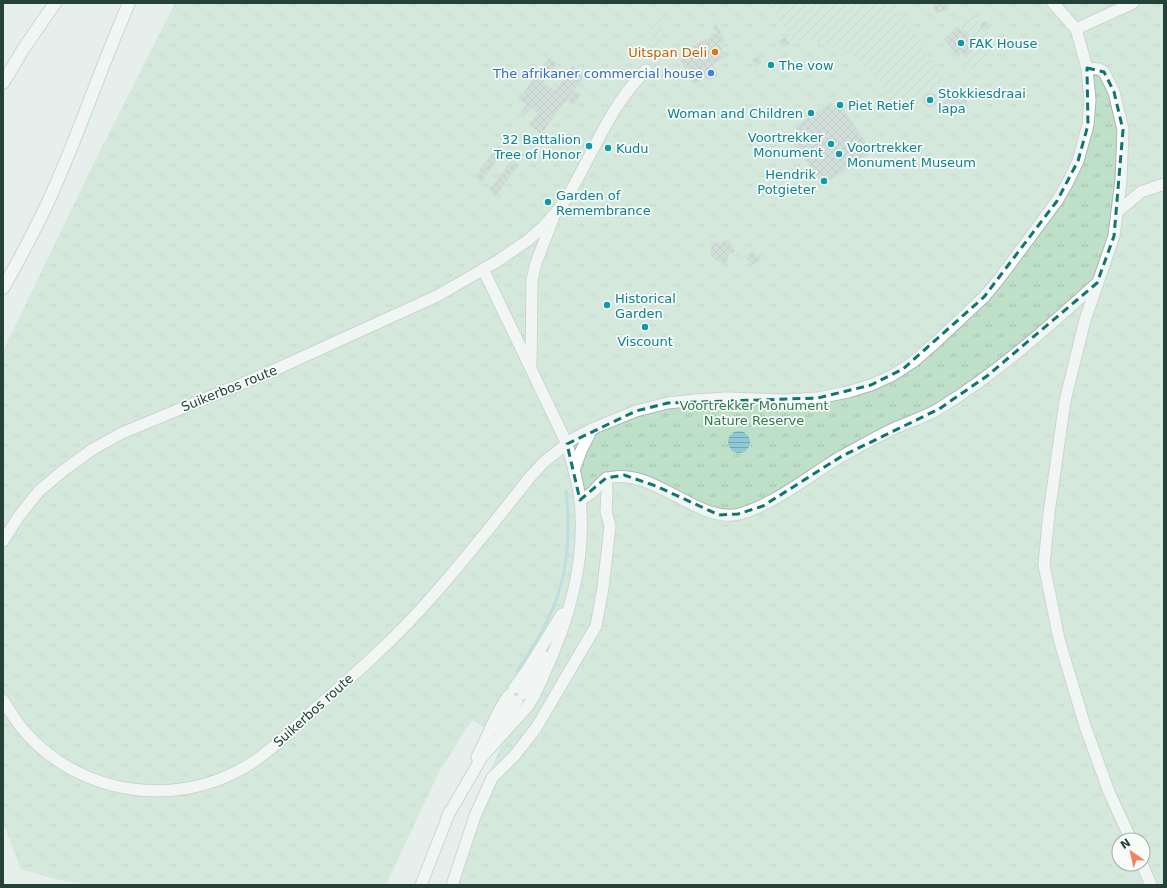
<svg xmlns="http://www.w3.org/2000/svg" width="1167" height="888" font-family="'DejaVu Sans',sans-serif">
  <defs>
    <pattern id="park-tufts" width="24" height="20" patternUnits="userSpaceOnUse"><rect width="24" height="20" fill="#bfe0c8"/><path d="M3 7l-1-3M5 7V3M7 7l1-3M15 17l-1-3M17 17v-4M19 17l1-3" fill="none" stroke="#a4c1ad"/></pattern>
    <pattern id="garden-furrows" width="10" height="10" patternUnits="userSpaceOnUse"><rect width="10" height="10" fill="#bfe0c8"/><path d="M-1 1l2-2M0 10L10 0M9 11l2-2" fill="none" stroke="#a4c1ad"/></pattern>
    <pattern id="water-rules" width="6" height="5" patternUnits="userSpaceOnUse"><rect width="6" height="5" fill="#8ec9d4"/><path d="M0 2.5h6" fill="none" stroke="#74a5ad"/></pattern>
    <pattern id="building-cross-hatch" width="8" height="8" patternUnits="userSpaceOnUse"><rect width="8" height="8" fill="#bbcac4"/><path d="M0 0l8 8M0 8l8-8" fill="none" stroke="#98a6a0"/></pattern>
  </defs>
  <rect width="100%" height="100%" fill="#e6efeb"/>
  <!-- park -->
  <path fill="url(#park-tufts)" fill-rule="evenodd" d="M175,3H1164V885H446L483,788L504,739L472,720L439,772L386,885H91L59,880L21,869L3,823V351L91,169ZM1119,840H1143V864H1119Z"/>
  <!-- garden -->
  <g fill="url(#garden-furrows)">
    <path d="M769,3H893L897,15L916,33L946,87L938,99L927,102L915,111H893C889,98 882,84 873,73C853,51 822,37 792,42L791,36Z"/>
    <path d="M970,12L999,44L971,69L962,60L977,47L957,24Z"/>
    <path d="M652,19H659C661,33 664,44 654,55L651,52Z"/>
  </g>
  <!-- water -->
  <circle fill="url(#water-rules)" cx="739" cy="442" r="11"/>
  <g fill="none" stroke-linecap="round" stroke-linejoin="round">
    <!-- stream -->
    <path stroke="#8ec9d4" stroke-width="3" d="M517,671C560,611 574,564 566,491"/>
  </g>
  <!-- building -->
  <g fill="url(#building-cross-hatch)" stroke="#b8c9c2">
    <path d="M933,3H947L949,9L936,13Z"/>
    <path d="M985,21L990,26L984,31L980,26Z"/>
    <path d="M716,24L725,41L722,43L713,26Z"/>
    <path d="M958,27L962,32L965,30L977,46L965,57L962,53L958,56L944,39Z"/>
    <path d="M717,34L722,43L719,44L724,54L711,60L718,75L707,81L705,78L695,83H692L680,58L694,50L693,46Z"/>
    <path d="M785,37L790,43L783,47L779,41Z"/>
    <path d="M727,52L729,55L713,64L711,60Z"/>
    <path d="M758,56L762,62L756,66L752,60Z"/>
    <path d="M549,58L557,64L543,82L555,91L573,66L585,75L541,134L529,125L538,113L531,107L525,115L521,112L527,104L519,99Z"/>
    <path d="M952,88L969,97L960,115L942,105Z"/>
    <path d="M573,90L581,95L573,105L566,100Z"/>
    <circle cx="930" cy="100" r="7"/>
    <path d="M831,103L834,106L839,103L872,152L823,185L790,136L798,131L795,127Z"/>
    <path d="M498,146L505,150L495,162L489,158Z"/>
    <path d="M489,158L495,162L487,174L480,170Z"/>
    <path d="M512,161L519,165L509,177L503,172Z"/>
    <path d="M480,170L487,174L481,182L475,177Z"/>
    <path d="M502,173L509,177L500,190L494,185Z"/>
    <path d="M493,185L500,190L496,196L489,190Z"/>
    <path d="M728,240L735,251L728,255L726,264L717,261L712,256L711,250L712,242L721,244Z"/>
    <path d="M752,251L760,260L753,265L745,257Z"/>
  </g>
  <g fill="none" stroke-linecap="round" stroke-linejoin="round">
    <defs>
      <g id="minor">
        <path d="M1076,29L1133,3"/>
        <path d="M1087,68L1099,69L1104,72L1114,92L1123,130L1121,180L1114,236L1085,320L1065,401L1049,513L1044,565L1059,639L1085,726L1109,792L1131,840"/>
        <path d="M1117,212L1141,192L1164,184"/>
        <path d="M531,364L532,280L536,263L553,219"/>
        <path d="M574,470L581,451L592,429"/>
        <path d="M580,500C583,498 587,496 590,494C596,490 601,480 608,478C652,466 698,524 739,514C774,505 811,474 842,456C859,447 876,437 893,429C908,422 926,417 940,408C997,373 1047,328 1097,283"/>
        <path d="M3,541L19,516L39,491L64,470L93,449L122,433L272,371L437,296L496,262L527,241L544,226L559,209L568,196C593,153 610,106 646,70"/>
        <path d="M514,688L528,669L562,614"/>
        <path d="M523,694L545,657"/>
        <path d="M3,700C10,712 17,723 27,734C81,794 174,809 245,767C271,752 293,728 316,708C355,674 395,639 429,600C464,561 497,519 530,477L544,462L573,439L592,429L636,411L668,403L696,400L726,398L786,400L818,398L848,392L871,385L893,375L913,362L936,342L984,297L999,279L1057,201L1068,182L1078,161L1088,125L1090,100L1087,68L1076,29L1053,3"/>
        <path d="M493,729L509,713L517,701"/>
        <path d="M477,757C488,736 495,714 509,695"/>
        <path d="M447,817L482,757L527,707C537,694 542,678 549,663C571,613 586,555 580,500C578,481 572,462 567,444L483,269"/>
        <path d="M1142,864L1151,885"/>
        <path d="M421,885L450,811"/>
        <path d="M452,885L475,816L492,778L515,755L536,728L596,626L603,588L610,526L606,512L607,493L606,478"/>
      </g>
      <g id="secondary">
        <path d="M3,83L24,48L55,3"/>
        <path d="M3,288C19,260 34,232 48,202C78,137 100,69 129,3"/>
      </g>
    </defs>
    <!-- minor casing -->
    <use href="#minor" stroke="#a8b8b2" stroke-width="13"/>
    <!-- secondary casing -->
    <use href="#secondary" stroke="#a4bbb3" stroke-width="14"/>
    <!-- minor -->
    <use href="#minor" stroke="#fff" stroke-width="11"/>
    <!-- secondary -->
    <use href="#secondary" stroke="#fff" stroke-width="12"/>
  </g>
  <!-- marked area -->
  <path d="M0 0H1167V888H0ZM1087,68L1104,72L1114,92L1123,130L1114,236L1097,283L987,376L939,409L842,456L763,506L738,514L719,515L656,486L624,475L606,478L580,500L567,444L636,411L668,403L818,398L871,385L903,369L984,297L1057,201L1078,161L1088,125Z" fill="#e6efeb" fill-opacity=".55" fill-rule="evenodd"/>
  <path fill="none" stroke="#0f766e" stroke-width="3" stroke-dasharray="8 5" stroke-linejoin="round" d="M1087,68L1104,72L1114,92L1123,130L1114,236L1097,283L987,376L939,409L842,456L763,506L738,514L719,515L656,486L624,475L606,478L580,500L567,444L636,411L668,403L818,398L871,385L903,369L984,297L1057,201L1078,161L1088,125Z"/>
  <!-- markers -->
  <g fill="#0f9aa8" stroke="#f7fbf9" stroke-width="1.5">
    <circle cx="961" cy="43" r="4"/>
    <circle cx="771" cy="65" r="4"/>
    <circle cx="930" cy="100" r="4"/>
    <circle cx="840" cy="105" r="4"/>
    <circle cx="811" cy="113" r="4"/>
    <circle cx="831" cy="144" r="4"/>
    <circle cx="589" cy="146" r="4"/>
    <circle cx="608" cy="148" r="4"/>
    <circle cx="839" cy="154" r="4"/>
    <circle cx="824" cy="181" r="4"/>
    <circle cx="548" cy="202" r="4"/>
    <circle cx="607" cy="305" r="4"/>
    <circle cx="645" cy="327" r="4"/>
  </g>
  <circle fill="#e8710a" stroke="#f7fbf9" stroke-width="1.5" cx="715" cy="52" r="4"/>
  <circle fill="#3f7fe0" stroke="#f7fbf9" stroke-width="1.5" cx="711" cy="73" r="4"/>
  <g text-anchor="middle" stroke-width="3.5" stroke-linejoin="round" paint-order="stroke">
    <!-- culture labels -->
    <g font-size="13" fill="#0d838f" stroke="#f7fbf9" text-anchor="start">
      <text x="969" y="48">FAK House</text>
      <text x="779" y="70">The vow</text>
      <text x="938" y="98">Stokkiesdraai<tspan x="938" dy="15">lapa</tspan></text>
      <text x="848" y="110">Piet Retief</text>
      <text x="803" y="118" text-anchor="end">Woman and Children</text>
      <text x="823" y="142" text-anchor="end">Voortrekker<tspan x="823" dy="15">Monument</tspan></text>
      <text x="581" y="144" text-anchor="end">32 Battalion<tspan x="581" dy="15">Tree of Honor</tspan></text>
      <text x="847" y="152">Voortrekker<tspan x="847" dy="15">Monument Museum</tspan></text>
      <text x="616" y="153">Kudu</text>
      <text x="816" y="179" text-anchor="end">Hendrik<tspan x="816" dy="15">Potgieter</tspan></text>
      <text x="556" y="200">Garden of<tspan x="556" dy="15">Remembrance</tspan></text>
      <text x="615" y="303">Historical<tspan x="615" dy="15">Garden</tspan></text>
      <text x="645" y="346" text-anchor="middle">Viscount</text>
    </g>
    <!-- food labels -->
    <g font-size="13" fill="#c56008" stroke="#f7fbf9" text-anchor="end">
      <text x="707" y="57">Uitspan Deli</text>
    </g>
    <!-- shop labels -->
    <g font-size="13" fill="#366cbe" stroke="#f7fbf9" text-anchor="end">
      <text x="703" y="78">The afrikaner commercial house</text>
    </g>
    <!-- street labels -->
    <g font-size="13" fill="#24423a" stroke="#f7fbf9">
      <text transform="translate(229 388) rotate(-22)" y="5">Suikerbos route</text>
      <text transform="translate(313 710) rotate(-42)" y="5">Suikerbos route</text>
    </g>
    <!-- park labels -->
    <g font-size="13" fill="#2d7a4b" stroke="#f7fbf9">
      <text x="754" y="410">Voortrekker Monument<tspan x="754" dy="15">Nature Reserve</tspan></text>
    </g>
  </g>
  <!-- border -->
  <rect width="1167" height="888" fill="none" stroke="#24423a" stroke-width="8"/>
  <!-- north arrow -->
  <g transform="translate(1131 852) rotate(326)"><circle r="19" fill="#f7fbf9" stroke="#a3b1ad"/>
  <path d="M0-3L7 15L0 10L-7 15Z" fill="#f4845f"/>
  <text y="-6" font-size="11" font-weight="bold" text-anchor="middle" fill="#24423a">N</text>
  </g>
</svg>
